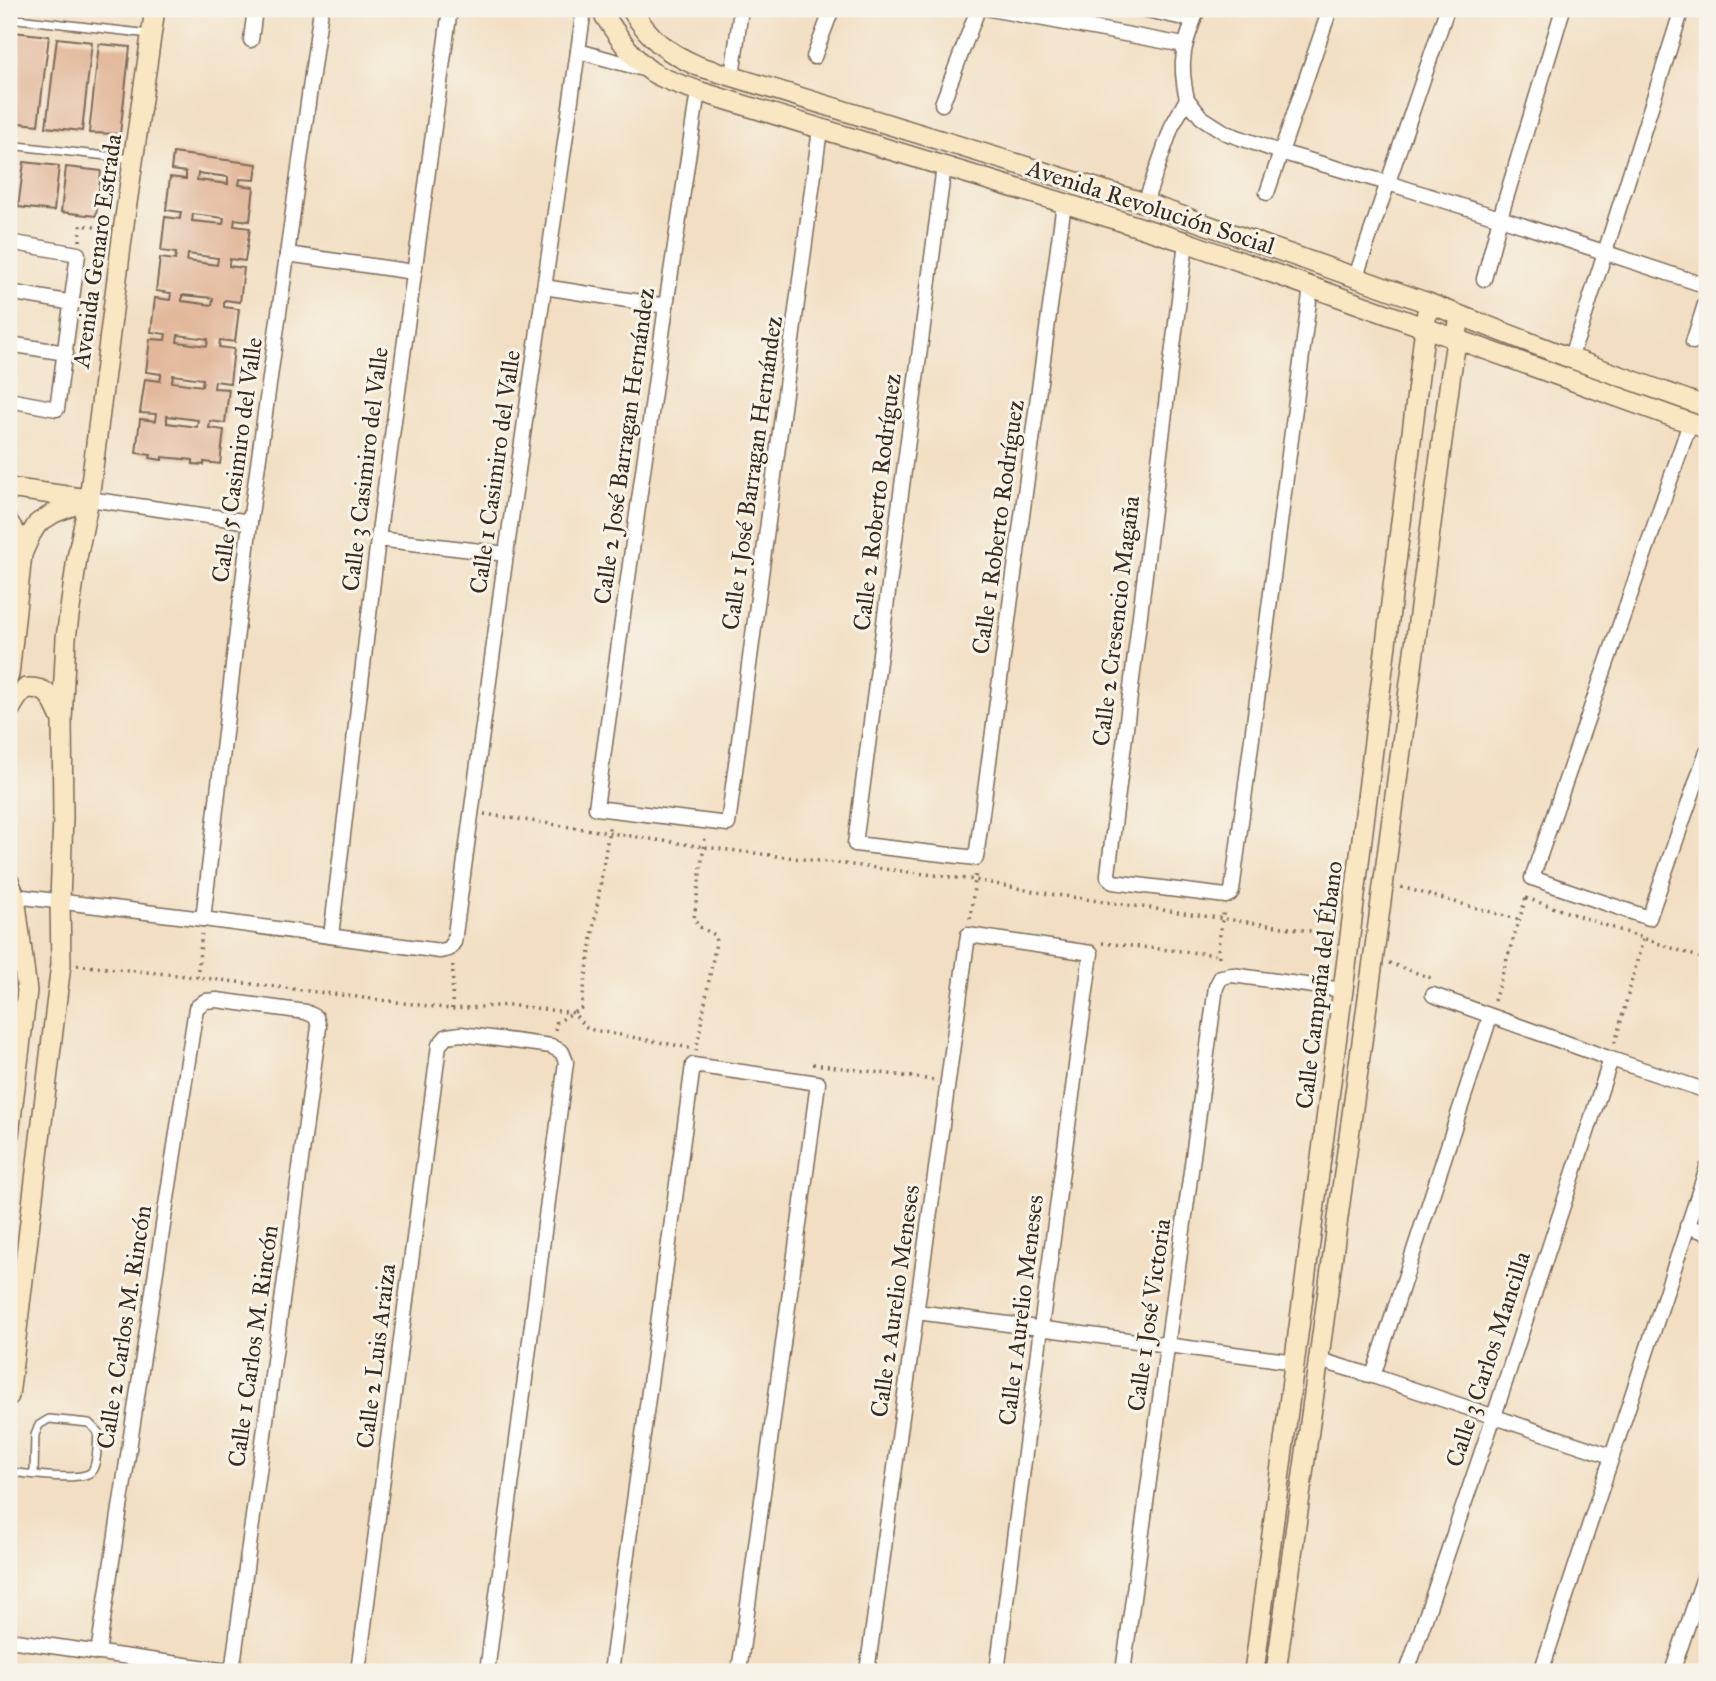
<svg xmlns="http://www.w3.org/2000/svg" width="1716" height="1681" font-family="'IM FELL Great Primer',serif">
  <rect width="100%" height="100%" fill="#f7f3e8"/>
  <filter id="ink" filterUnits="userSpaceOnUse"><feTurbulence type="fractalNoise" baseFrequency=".0143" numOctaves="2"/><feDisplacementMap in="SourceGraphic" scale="14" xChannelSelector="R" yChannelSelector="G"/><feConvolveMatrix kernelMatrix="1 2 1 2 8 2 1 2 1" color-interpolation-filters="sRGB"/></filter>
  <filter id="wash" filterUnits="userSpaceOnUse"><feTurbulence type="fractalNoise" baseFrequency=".00686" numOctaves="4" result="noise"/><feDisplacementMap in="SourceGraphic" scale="28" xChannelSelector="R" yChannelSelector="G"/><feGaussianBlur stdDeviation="1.57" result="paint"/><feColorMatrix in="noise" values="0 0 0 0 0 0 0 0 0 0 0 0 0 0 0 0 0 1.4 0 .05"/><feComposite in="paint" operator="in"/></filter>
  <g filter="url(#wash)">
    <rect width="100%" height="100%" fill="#f2dfc3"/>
    <g id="blocks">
      <!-- building -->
      <g fill="#e2b89b" fill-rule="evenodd">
        <path d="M13,32L49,36L38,125L9,122V68Z"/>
        <path d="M57,38L92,42L82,131L46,127Z"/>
        <path d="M99,44L130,47L120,134L89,133Z"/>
        <path d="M173,153L257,164L255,180L240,179L239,185L254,187L250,221L235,219L234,226L250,228L245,261L230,259L229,263V266L244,268L240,302L225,300L224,303V307L239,309L235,342L220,340L219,347L234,349L230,383L215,381L214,388L229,389L225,423L210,421L209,428L224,430L220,464L204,462V465L193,464V460L162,457V460L150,458L151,455L136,453L140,419L155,421L156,414L140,413L145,379L160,381L161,377V374L146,372L150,339L165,340L166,334L151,332L155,298L170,300L171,293L156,291L160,258L175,260L176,253L161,251L165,217L180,219L181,212L166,210L170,177L186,179V172L171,170ZM198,173L228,177V184L197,180ZM193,214L224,218L223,224L192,221ZM188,254L218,258L217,265L187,261ZM182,295L213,298L212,305L182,301ZM178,335L208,339L207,346L177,342ZM173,375L203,379L202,386L172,382ZM167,416L198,420L197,427L167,423Z"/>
        <path d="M9,160H16L10,203H9Z"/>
        <path d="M24,162L59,166L54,211L18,207Z"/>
        <path d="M66,167L101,171L96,216L61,212Z"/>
      </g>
    </g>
  </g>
  <g filter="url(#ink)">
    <use href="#blocks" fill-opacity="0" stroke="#7b6958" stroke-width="2"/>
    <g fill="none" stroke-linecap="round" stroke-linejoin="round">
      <defs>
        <g id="lane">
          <path d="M9,18L150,34"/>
          <path d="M9,145L133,159"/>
          <path d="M9,1472C24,1473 83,1483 92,1471C98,1462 97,1443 98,1432L89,1423L49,1419L39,1425L35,1435L34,1474"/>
        </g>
        <g id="street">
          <path d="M990,9L1184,45"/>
          <path d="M1142,9L1193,20"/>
          <path d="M251,40L255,9"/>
          <path d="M578,51L647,70"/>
          <path d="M814,57L832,9"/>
          <path d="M732,77L741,9"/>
          <path d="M698,91L666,306L596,808L728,824L820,129"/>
          <path d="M1187,99L1201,117L1226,133L1280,152L1388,183L1500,218L1707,286"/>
          <path d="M942,104L978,9"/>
          <path d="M944,166L855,844L976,858L1064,203"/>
          <path d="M1267,193L1330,9"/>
          <path d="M1145,203L1172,126L1187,99C1178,61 1184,44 1198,9"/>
          <path d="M9,242L78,254L57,409L9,400"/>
          <path d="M1186,242L1108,874V877L1113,882L1226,896L1230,894L1232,891L1311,286"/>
          <path d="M287,254L414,272"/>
          <path d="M1355,279L1447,9"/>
          <path d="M1484,279L1500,218L1563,9"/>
          <path d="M544,287L666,306"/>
          <path d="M9,292L73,303"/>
          <path d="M1693,342L1707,298"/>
          <path d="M9,344L66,353"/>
          <path d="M1570,358L1581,328L1682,9"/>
          <path d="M1690,423L1532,878L1649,918L1707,751"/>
          <path d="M89,499L250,522"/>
          <path d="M378,539L506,554"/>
          <path d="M15,896L203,919L440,951L449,949L454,942L506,554L584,9"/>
          <path d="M203,919L250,522L321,9"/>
          <path d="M331,936L378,539L450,9"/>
          <path d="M1433,995L1611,1059L1707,1091"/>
          <path d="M1687,1226L1707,1233"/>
          <path d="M917,1312L1295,1362"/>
          <path d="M1319,1360L1373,1376L1611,1456"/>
          <path d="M1373,1376L1490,1017"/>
          <path d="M9,1640L235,1672"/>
          <path d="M98,1653L196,1008L205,1001L217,1000L306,1012L316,1017L319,1027L232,1672"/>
          <path d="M358,1672L439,1045L447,1036L461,1034L551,1046L562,1052L566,1062L487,1672"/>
          <path d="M611,1672L693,1065L818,1083L739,1672"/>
          <path d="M867,1672L968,935L1091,953L1041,1328L997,1672"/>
          <path d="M1123,1672L1216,987L1221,977L1232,975L1343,990"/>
          <path d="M1407,1672L1494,1416L1611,1059"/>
          <path d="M1541,1672L1707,1168"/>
          <path d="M1672,1672L1707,1568"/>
        </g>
        <g id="secondary">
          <path d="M600,9C615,31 629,56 652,72C666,81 683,85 698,91L1064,203L1186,242L1707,429"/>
          <path d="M631,9C651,40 664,51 698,66L1145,203L1428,303L1570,358L1707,407"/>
          <path d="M9,488L88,499"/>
          <path d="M9,523L15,532L22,554"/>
          <path d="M9,675L22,554L31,534L38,523L54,513L89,499"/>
          <path d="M9,711L17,698L26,688C49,687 51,697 60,716"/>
          <path d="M9,881L15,896L27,991L9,1135"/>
          <path d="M9,1396L61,964L60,901L63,817L62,720L66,638L77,558L89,499L123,231L155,9"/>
          <path d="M1254,1672L1350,936L1428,303"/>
          <path d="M1276,1672L1376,939L1451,373L1460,316"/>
        </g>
      </defs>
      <!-- lane casing -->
      <use href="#lane" stroke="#7b6958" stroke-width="10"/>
      <!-- street casing -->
      <use href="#street" stroke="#7b6958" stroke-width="17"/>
      <!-- secondary casing -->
      <use href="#secondary" stroke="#7b6958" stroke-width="22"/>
      <!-- path -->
      <g stroke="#7b6958" stroke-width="3.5" stroke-dasharray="2 5" stroke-linecap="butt">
        <path d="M80,241L81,225L107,229"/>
        <path d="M484,814L704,847L975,880L1036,892L1332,934"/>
        <path d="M1401,887L1520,920"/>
        <path d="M1526,898L1707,960"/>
        <path d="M970,919L976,871"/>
        <path d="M1102,943L1219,955"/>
        <path d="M1219,957L1218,947L1224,909"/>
        <path d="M1389,963L1434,979"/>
        <path d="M77,965L197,977L452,1009L510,1005L574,1013L584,1026L593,1030L691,1048"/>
        <path d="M197,977L202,934"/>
        <path d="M1494,1001L1526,898"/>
        <path d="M452,1009L453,964"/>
        <path d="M555,1030L556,1023L581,1008L610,823"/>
        <path d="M1615,1043L1643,939"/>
        <path d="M696,1051L716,942L715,935L698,926L694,918L705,838"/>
        <path d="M813,1064L934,1080"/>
      </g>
      <!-- lane -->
      <use href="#lane" stroke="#fff" stroke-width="7"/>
      <!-- street -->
      <use href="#street" stroke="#fff" stroke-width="14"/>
      <!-- secondary -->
      <use href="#secondary" stroke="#f9e7c3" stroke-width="19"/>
    </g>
  </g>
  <g text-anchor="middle" stroke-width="6" stroke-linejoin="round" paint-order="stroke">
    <!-- street labels -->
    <g font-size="24" fill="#3b2a1e" stroke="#f7f3e8">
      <text transform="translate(1151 207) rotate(18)" y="8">Avenida Revolución Social</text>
      <text transform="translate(97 251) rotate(-82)" y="8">Avenida Genaro Estrada</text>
      <text transform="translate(624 446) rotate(-82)" y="8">Calle 2 José Barragan Hernández</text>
      <text transform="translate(237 460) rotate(-82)" y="8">Calle 5 Casimiro del Valle</text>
      <text transform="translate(365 469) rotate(-83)" y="8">Calle 3 Casimiro del Valle</text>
      <text transform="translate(495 472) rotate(-82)" y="8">Calle 1 Casimiro del Valle</text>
      <text transform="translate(752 473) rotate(-82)" y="8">Calle 1 José Barragan Hernández</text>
      <text transform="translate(877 502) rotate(-83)" y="8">Calle 2 Roberto Rodríguez</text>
      <text transform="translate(998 527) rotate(-82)" y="8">Calle 1 Roberto Rodríguez</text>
      <text transform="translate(1116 621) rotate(-83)" y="8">Calle 2 Cresencio Magaña</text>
      <text transform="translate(1319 985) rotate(-83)" y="8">Calle Campaña del Ébano</text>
      <text transform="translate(895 1301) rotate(-82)" y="8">Calle 2 Aurelio Meneses</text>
      <text transform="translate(1021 1310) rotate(-83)" y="8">Calle 1 Aurelio Meneses</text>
      <text transform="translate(1149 1315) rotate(-82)" y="8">Calle 1 José Victoria</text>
      <text transform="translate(124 1327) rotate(-81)" y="8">Calle 2 Carlos M. Rincón</text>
      <text transform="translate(253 1346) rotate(-82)" y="8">Calle 1 Carlos M. Rincón</text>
      <text transform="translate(376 1356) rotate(-83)" y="8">Calle 2 Luis Araiza</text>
      <text transform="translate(1488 1359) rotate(-72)" y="8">Calle 3 Carlos Mancilla</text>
    </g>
  </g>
  <!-- margin -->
  <rect width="1716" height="1681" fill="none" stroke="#f7f3e8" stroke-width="35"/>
</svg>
